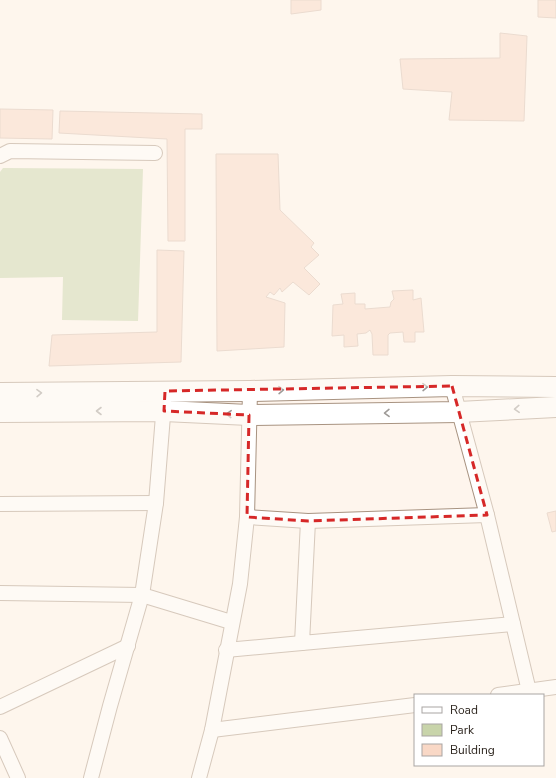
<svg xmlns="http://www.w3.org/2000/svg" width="556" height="778" font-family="'Nunito Sans',sans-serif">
  <rect width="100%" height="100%" fill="#fef5ed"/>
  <!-- green -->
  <path fill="#c8d4aa" d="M3,168L143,169L138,321L62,320L63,277L0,278V172Z"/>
  <!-- building -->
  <g fill="#f9d8c6" stroke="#d5bbac">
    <path d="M291,0H321V10L291,14Z"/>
    <path d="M538,0H556V18L538,17Z"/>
    <path d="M500,33L527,36L524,121L449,120L452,92L403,89L400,59L500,58Z"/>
    <path d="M0,109L53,110L52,139L0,138Z"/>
    <path d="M60,111L202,114V129H185V241H168L167,139L59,133Z"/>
    <path d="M216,154H278L280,210L314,243L311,247L319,255L304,268L320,284L309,295L293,282L282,292L280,288L274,295L270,292L266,297L285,303L284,347L217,351Z"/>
    <path d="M157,250L184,251L181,362L49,366L52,335L157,332Z"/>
    <path d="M413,290V300L421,298L424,332H415V342H404L403,332L390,333L388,335V355H373L372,334L370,330L366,333L357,334L358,346L344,347V335L332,336L333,305L343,304L341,294L355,293V304H365V309L390,307L391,302L394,299L392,291Z"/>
    <path d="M556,511V531L552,532L547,513Z"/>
  </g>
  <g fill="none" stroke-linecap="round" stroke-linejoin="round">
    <defs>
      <g id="street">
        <path d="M0,156L10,151L155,153"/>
        <path d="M452,386L487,515L529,691"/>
        <path d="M0,504L156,503"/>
        <path d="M247,517L308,521L487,515"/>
        <path d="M308,521L302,643L513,624"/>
        <path d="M0,593L142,595L231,622"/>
        <path d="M226,650L302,643"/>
        <path d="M498,695L556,687"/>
        <path d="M0,707L128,646"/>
        <path d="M212,730L415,705"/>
        <path d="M0,738L18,778"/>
        <path d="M91,778L110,706L142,595L156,503L164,403"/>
        <path d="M199,778L212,730L240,584L247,517L250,391"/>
      </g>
      <g id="secondary">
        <path d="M0,393L250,391L452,386L556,387"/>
        <path d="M0,412L164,411L249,415L459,412L556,407"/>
      </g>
    </defs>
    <!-- street casing -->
    <use href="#street" stroke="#a89381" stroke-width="16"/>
    <!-- secondary casing -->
    <use href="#secondary" stroke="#a89381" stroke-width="22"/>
    <!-- street -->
    <use href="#street" stroke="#fff" stroke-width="14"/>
    <!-- secondary -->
    <use href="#secondary" stroke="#fff" stroke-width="20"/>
  </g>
  <!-- one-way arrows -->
  <defs><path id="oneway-chevron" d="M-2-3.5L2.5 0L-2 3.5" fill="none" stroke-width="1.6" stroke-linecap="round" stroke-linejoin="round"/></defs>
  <g stroke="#9e9a97">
    <use href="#oneway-chevron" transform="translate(425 387) rotate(-1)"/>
    <use href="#oneway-chevron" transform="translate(281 390) rotate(-1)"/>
    <use href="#oneway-chevron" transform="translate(39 393) rotate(-1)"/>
    <use href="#oneway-chevron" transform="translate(517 409) rotate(177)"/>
    <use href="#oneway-chevron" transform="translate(99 411) rotate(180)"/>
    <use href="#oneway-chevron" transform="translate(387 413) rotate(179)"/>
    <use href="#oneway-chevron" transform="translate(229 414) rotate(-177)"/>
  </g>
  <!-- marked area -->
  <path d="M0 0H556V778H0ZM452,386L487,515L308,521L247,517L249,415L164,411L165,391Z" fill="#fef5ed" fill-opacity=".55" fill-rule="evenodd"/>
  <path fill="none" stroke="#d62828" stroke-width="3" stroke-dasharray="8 5" stroke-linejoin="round" d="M452,386L487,515L308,521L247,517L249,415L164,411L165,391Z"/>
  <!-- legend -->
  <rect x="414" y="694" width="130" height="72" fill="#ffffff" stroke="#a9a5a3"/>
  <rect x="422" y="707" width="20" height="6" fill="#ffffff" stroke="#a9a5a3"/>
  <text x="450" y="714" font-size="12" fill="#271f18">Road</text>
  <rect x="422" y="724" width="20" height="12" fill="#c8d4aa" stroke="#a9a5a3"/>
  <text x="450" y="734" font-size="12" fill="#271f18">Park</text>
  <rect x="422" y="744" width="20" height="12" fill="#f9d8c6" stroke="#a9a5a3"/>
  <text x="450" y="754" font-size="12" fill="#271f18">Building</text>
</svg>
